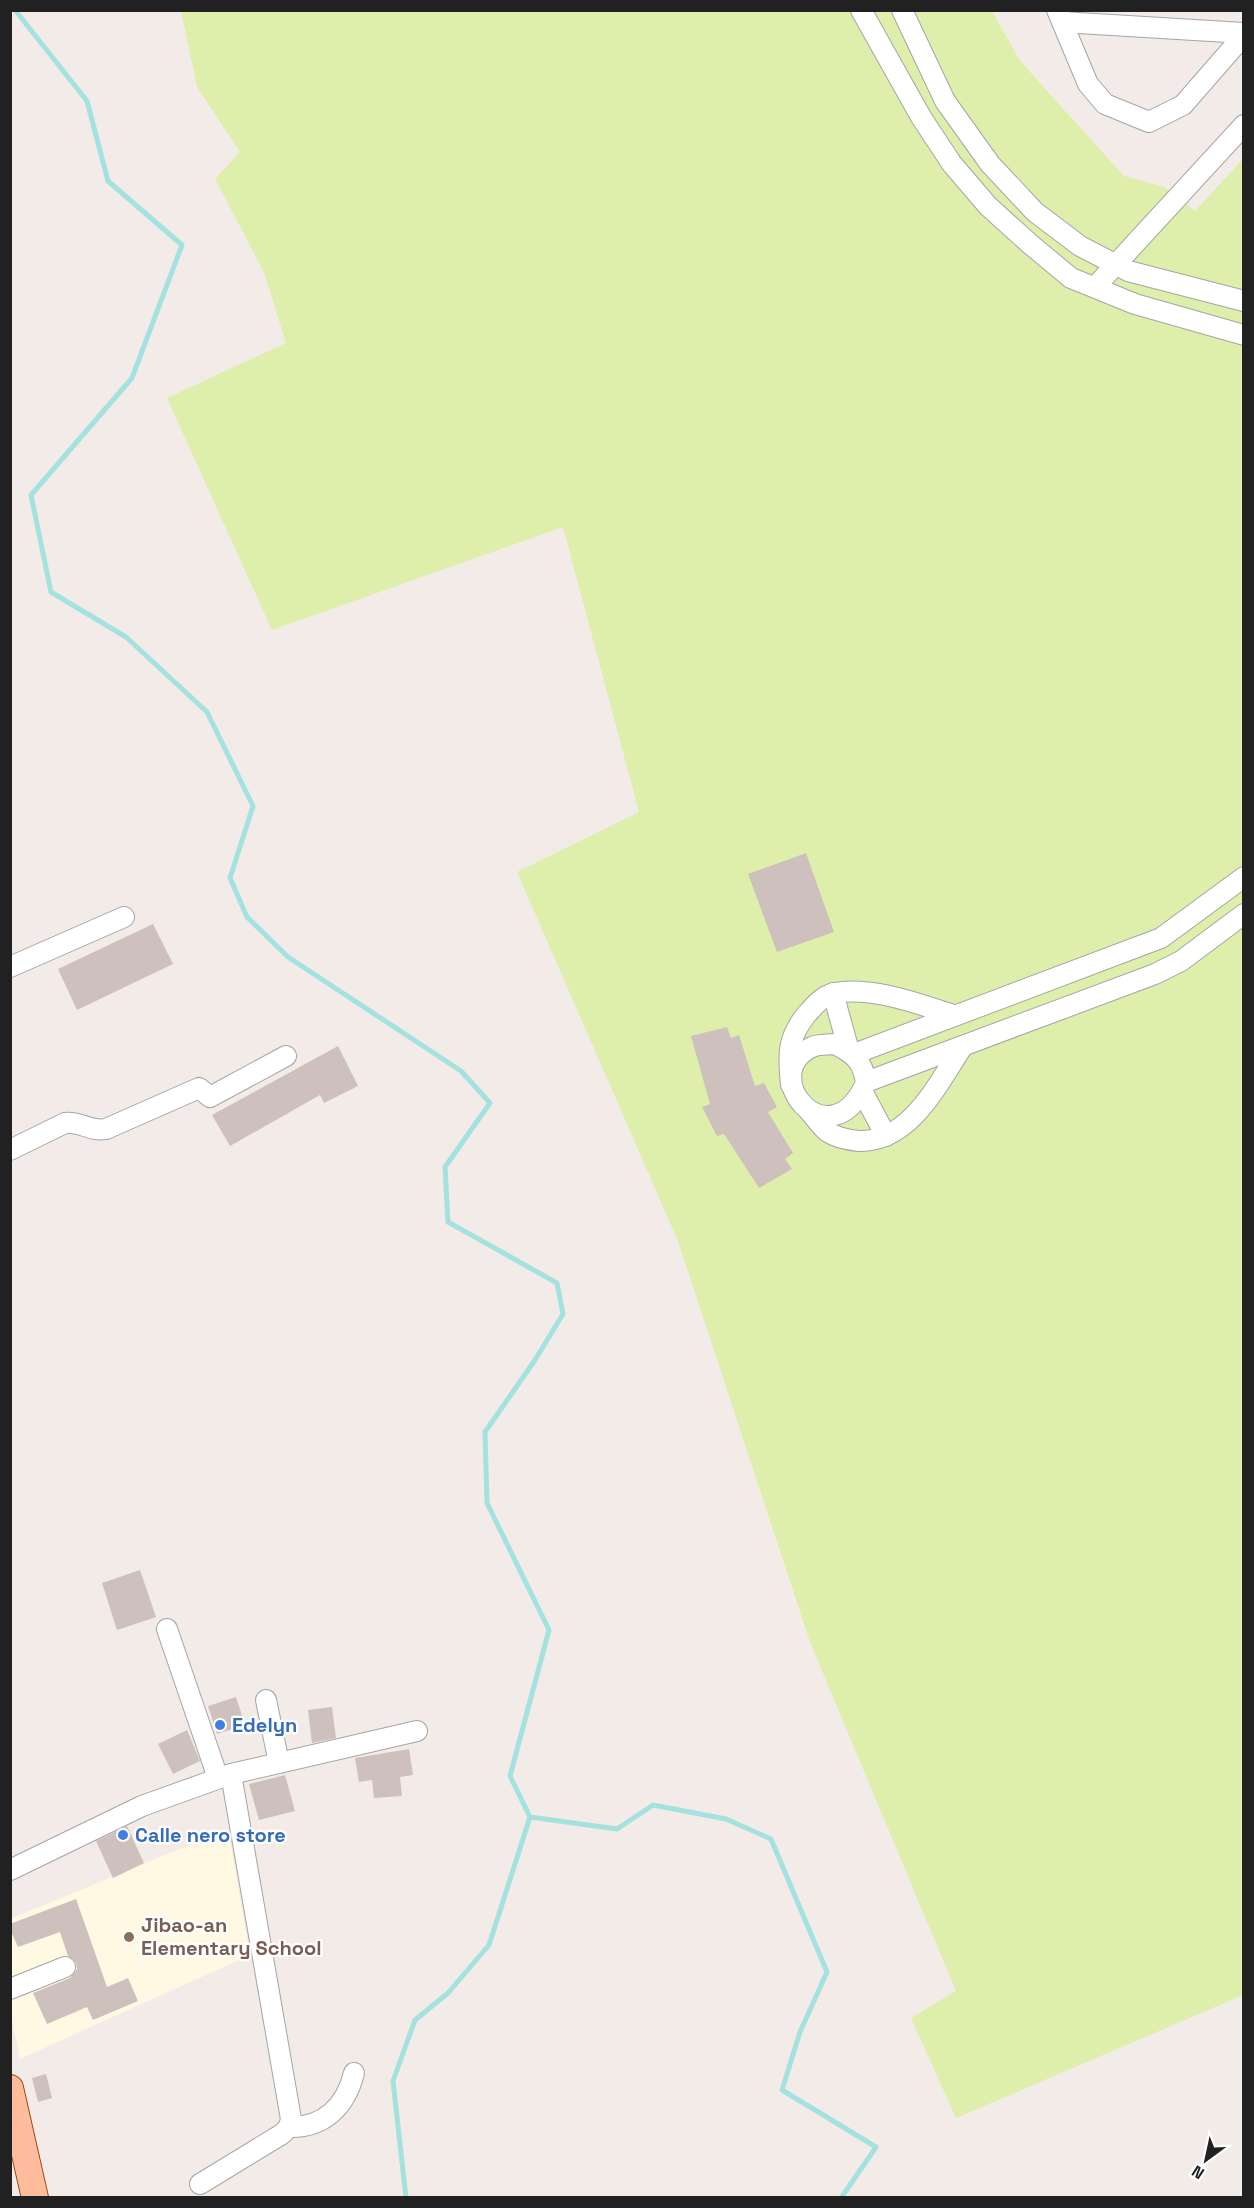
<svg xmlns="http://www.w3.org/2000/svg" width="1254" height="2208" font-family="'Space Grotesk',sans-serif">
  <rect width="100%" height="100%" fill="#f2ebe7"/>
  <!-- education -->
  <path fill="#fff8e2" d="M228,1829L250,1955L20,2059L11,2015L10,1919Z"/>
  <!-- grass -->
  <path fill="#ddefaa" d="M181,11H992L1020,61L1124,176L1164,187L1195,211L1243,159V1995L956,2118L911,2018L956,1991L810,1642L678,1241L517,872L639,812L563,527L272,630L167,398L286,343L264,272L215,179L240,152L197,87Z"/>
  <g fill="none" stroke-linecap="round" stroke-linejoin="round">
    <!-- stream -->
    <g stroke="#a4e2e0" stroke-width="5">
      <path d="M15,10L87,101L108,181L182,245L132,378L31,495L51,592L126,637L207,712L253,806L230,878L247,917L288,957L461,1071L490,1103L445,1167L448,1222L557,1283L563,1314L535,1360L485,1432L487,1503L549,1630L510,1776L530,1817L617,1829L653,1805L726,1819L771,1839L827,1972L800,2032L782,2090L876,2147L841,2198"/>
      <path d="M406,2198L393,2081L415,2020L448,1993L489,1945L530,1817"/>
    </g>
  </g>
  <!-- building -->
  <g fill="#cec0bc">
    <path d="M806,853L834,932L777,952L748,874Z"/>
    <path d="M153,924L173,964L77,1010L58,969Z"/>
    <path d="M727,1027L731,1038L739,1035L755,1086L764,1083L777,1107L768,1112L793,1153L785,1159L792,1169L759,1188L724,1134L717,1136L702,1107L710,1104L691,1036Z"/>
    <path d="M338,1046L358,1086L324,1103L320,1095L230,1146L212,1115Z"/>
    <path d="M140,1570L156,1617L117,1630L102,1583Z"/>
    <path d="M236,1697L245,1725L217,1734L208,1706Z"/>
    <path d="M332,1707L336,1738L312,1743L308,1710Z"/>
    <path d="M187,1730L200,1761L173,1774L158,1744Z"/>
    <path d="M409,1749L413,1775L400,1777L402,1796L374,1798L372,1780L359,1782L355,1758Z"/>
    <path d="M285,1775L295,1811L259,1820L249,1784Z"/>
    <path d="M127,1826L144,1863L113,1878L96,1841Z"/>
    <path d="M76,1899L107,1987L128,1978L138,2001L93,2020L87,2007L47,2024L33,1993L70,1978L77,1969L76,1963L68,1956L60,1932L18,1947L10,1929V1924Z"/>
    <path d="M46,2074L52,2098L38,2102L32,2078Z"/>
  </g>
  <g fill="none" stroke-linecap="round" stroke-linejoin="round">
    <defs>
      <g id="minor">
        <path d="M861,10L921,117L952,164L988,206L1030,244L1071,278L1135,304L1244,335"/>
        <path d="M902,10L945,101L990,164L1035,212L1080,246L1128,271L1244,301"/>
        <path d="M1057,10L1088,84L1105,104L1149,122L1183,105L1244,35"/>
        <path d="M1062,22L1244,33"/>
        <path d="M1095,287L1244,125"/>
        <path d="M10,967L124,917"/>
        <path d="M833,993L849,1051"/>
        <path d="M835,1044C854,1054 863,1061 866,1083C829,1164 755,1074 812,1047C818,1044 828,1045 835,1044Z"/>
        <path d="M854,1054L1161,938L1244,877"/>
        <path d="M866,1082L1155,974L1181,961L1244,914"/>
        <path d="M791,1085C788,1055 787,1039 806,1015C814,1006 823,995 835,993C871,986 919,1004 953,1015"/>
        <path d="M862,1091L886,1136"/>
        <path d="M809,1111C815,1117 821,1127 828,1132C837,1138 848,1140 859,1141C911,1142 938,1083 963,1046"/>
        <path d="M10,1150L65,1123C80,1121 91,1132 106,1129L199,1088L210,1097L286,1056"/>
        <path d="M167,1629L218,1778"/>
        <path d="M266,1700L279,1763"/>
        <path d="M10,1870L142,1806L231,1774L417,1731"/>
        <path d="M10,1989L65,1967"/>
        <path d="M289,2127C324,2128 346,2106 354,2073"/>
        <path d="M200,2184L282,2134L289,2127L291,2119L231,1774"/>
      </g>
      <path id="major" d="M10,2088L35,2198"/>
    </defs>
    <!-- minor casing -->
    <use href="#minor" stroke="#a5a5a5" stroke-width="22"/>
    <!-- major casing -->
    <use href="#major" stroke="#9d4200" stroke-width="28"/>
    <!-- minor -->
    <use href="#minor" stroke="#fff" stroke-width="20"/>
    <!-- major -->
    <use href="#major" stroke="#ffbd9e" stroke-width="26"/>
  </g>
  <!-- markers -->
  <g fill="#3f7fe0" stroke="#fff" stroke-width="2">
    <circle cx="220" cy="1725" r="6"/>
    <circle cx="123" cy="1835" r="6"/>
  </g>
  <circle fill="#8d6e63" stroke="#fff" stroke-width="2" cx="129" cy="1937" r="6"/>
  <g text-anchor="middle" stroke-width="4.5" stroke-linejoin="round" paint-order="stroke">
    <!-- shop labels -->
    <g font-size="20" font-weight="bold" fill="#366cbe" stroke="#fff" text-anchor="start">
      <text x="232" y="1732">Edelyn</text>
      <text x="135" y="1842">Calle nero store</text>
    </g>
    <!-- education labels -->
    <g font-size="20" font-weight="bold" fill="#785e54" stroke="#fff" text-anchor="start">
      <text x="141" y="1932">Jibao-an<tspan x="141" dy="23">Elementary School</tspan></text>
    </g>
  </g>
  <!-- border -->
  <rect width="1254" height="2208" fill="none" stroke="#212121" stroke-width="24"/>
  <!-- north arrow -->
  <g transform="translate(1206 2160) rotate(213)" stroke="#ffffff" stroke-width="4.5" paint-order="stroke">
  <path d="M0-4.5L10 22L0 15L-10 22Z" fill="#212121"/>
  <text y="-9" font-size="16" font-weight="bold" text-anchor="middle" fill="#212121">N</text>
  </g>
</svg>
